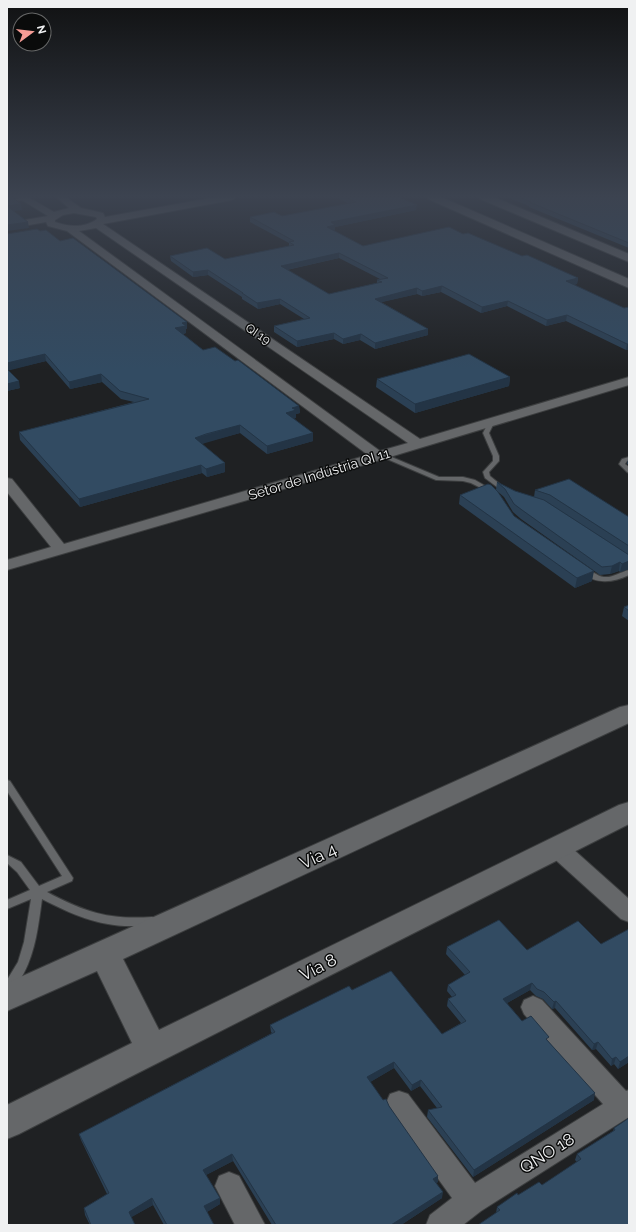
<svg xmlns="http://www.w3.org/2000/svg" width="636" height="1232" font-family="Raleway,sans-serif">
  <rect width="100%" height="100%" fill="#1f2123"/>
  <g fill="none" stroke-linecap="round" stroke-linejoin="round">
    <defs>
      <g id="service">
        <path d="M25,198V200H24L7,202V200Z"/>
        <path d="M492,419L495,421L489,433L499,456V461L489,472L490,476L507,490L508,491L505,493L485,478L483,472L493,461V456L483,433L489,421Z"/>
        <path d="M382,453L439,477H463L475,480L494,491L491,493L471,483L463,481L436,480L380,456L379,455Z"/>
        <path d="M629,457V461H627L625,464L629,467V473L627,472L619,464L622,459Z"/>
        <path d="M582,569C590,568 596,576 604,577C613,578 620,572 629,570V575C613,583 594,585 581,571Z"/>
        <path d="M7,780L10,781L73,878L72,881L47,892C84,912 109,920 152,917L156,918L157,921L156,924C149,926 141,926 134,926C100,927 71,914 42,899C38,928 35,958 18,983C14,988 12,992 7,994V980L18,962L24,942L31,899L7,909V900L30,890L17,872L7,863V855L21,862L39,886L62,876L7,791Z"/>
      </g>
      <g id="minor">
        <path d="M17,197H28L54,212L69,208L56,197H66L81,208L103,213L105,217L216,197H236L232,200L103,224L420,439L629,377V385L244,501L7,570V560L51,547L7,492V478L12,479L64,544L368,455L67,231L48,226L46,222L7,229V223L48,216ZM74,213L96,217L97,219C85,228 69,227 55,222V220L63,215ZM96,228L408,443L380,451L79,231Z"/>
        <path d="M556,839L564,841L629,899V922L621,919L548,853L545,847L548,841Z"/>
        <path d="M533,996L542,1000L626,1091L629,1090V1117L481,1211L463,1225H426L430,1215L452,1198L390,1112L386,1103L390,1094L399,1091L408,1094L475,1183L603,1104L524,1014L521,1007L524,1000Z"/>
        <path d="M229,1172L239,1176L265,1225H235L215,1186L219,1176Z"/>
      </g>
      <g id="tertiary">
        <path d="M427,197H441L629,279V288L428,199Z"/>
        <path d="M479,197H494L629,254V262L480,199Z"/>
      </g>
      <path id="secondary" d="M629,705V723L123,959L159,1030L619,805L629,802V824L126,1079L19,1134L7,1139V1105L132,1043L97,971L7,1011V983L620,707Z"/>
    </defs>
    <!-- service casing -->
    <use href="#service" stroke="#3c3e3f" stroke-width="2"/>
    <!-- minor casing -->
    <use href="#minor" stroke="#3c3e3f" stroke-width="2"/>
    <!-- tertiary casing -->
    <use href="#tertiary" stroke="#3c3e3f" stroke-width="2"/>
    <!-- secondary casing -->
    <use href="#secondary" stroke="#3c3e3f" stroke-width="2"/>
    <!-- service -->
    <use href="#service" fill="#656769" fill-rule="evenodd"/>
    <!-- minor -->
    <use href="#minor" fill="#656769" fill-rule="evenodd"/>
    <!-- tertiary -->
    <use href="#tertiary" fill="#656769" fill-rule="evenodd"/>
    <!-- secondary -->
    <use href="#secondary" fill="#656769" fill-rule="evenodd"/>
  </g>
  <!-- wall -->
  <g fill="#2b4054" fill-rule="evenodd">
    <path d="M338,197H399L416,210L335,227V230H333L363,246L463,234L578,278L577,284L573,285L624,308L629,350H626L566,321L546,326L507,306L481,313L441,292L422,296L417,294L381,302L428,329V335L375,349L360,340L343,344L334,339L297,347L274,332V326L304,319L280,304L258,309L242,299V297L208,275L193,277L171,261L170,256L225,259L289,246V243L250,222V217L282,216L349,204L338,198ZM339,258L380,279L377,280V283L329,294L287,270Z"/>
    <path d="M507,197H629V248L529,207V206Z"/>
    <path d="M40,231L60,241L187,329H186V333L183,334L203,350L235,361L299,406L300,413L296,414V418H294L313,441L267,454L240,433L206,442L202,444L225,463V472L207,477L202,473L80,507L20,440L19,432L134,402L121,399L102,382L70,389L46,361L8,370L20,388L7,391V234Z"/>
    <path d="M510,377L509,386L415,413L376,387L377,379Z"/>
    <path d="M628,459H629V464H627Z"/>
    <path d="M497,482L515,491L534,497L535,490L629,517V569L620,572L619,571L610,574L600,575L521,519L513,512L504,497L496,490L514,516L592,581L575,588L459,504L460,495L496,490Z"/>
    <path d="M629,570V578L628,577Z"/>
    <path d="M629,605V621L622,616L624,607Z"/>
    <path d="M499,920L629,1062L618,1069L614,1064L611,1066L596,1049L592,1050L555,1008L552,1009L543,999L536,996L530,990L507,1003L522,1021L548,1041L594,1100L473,1177L427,1117L428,1110L437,1108L420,1086L411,1091L394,1068L370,1082L383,1100L389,1106L438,1182L436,1183L442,1198L401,1225H272L233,1161L206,1175L220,1198V1204L207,1212L214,1225H164L153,1205L131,1217L135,1225H90L85,1215L84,1208L107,1194L81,1140L79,1134L272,1033L271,1032L270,1025L352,990L442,1034L461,1023L447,1006L448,999L452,997L447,991L448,985L465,975L446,954L447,947Z"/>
    <path d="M629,1118V1225L496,1213L497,1207L518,1195L542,1185L577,1162L575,1160L577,1154L613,1131L614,1128Z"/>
  </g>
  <!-- shaded-wall -->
  <g fill="#233445">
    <path d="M21,204L22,210L8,212L7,206Z"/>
    <path d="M417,205L416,210L335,227V230L327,232V227L331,222Z"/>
    <path d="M28,222L29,228L7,231V225Z"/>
    <path d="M339,253V258L281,271V266Z"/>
    <path d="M208,270V275L193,277V272Z"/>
    <path d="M578,278L577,284L565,287L566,281Z"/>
    <path d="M442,286L441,292L422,296V291Z"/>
    <path d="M417,288V294L374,304L375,299Z"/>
    <path d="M280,299V304L258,309L257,303Z"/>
    <path d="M508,301L507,306L481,313L482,307Z"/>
    <path d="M567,315L566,321L546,326L547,320Z"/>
    <path d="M187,322V329H186V333L176,336L175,328L182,323Z"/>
    <path d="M428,329V335L375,349V343Z"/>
    <path d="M334,333V339L297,347V341Z"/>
    <path d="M361,334L360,340L343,344V339Z"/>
    <path d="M627,344H629V350H626Z"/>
    <path d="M45,354L46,361L7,371V363Z"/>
    <path d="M101,374L102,382L70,389L69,382Z"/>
    <path d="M510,377L509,386L415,413V404Z"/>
    <path d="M19,381L20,388L7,391V384Z"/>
    <path d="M299,406L300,413L296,414V418L286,421V413L292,408Z"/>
    <path d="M240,425V433L195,446V438Z"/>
    <path d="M313,433V441L267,454V446Z"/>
    <path d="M225,463V472L207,477L206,469Z"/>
    <path d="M201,465L202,473L80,507L79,499Z"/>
    <path d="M629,561V569L620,572L622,564Z"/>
    <path d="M620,562L619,571L610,574L612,566Z"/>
    <path d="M594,571L592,581L575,588L577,578Z"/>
    <path d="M532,983L530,990L502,1006L503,999Z"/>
    <path d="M556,1001L555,1008L552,1009L554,1002Z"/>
    <path d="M598,1042L596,1049L592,1050L594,1044Z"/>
    <path d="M629,1056V1062L618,1069L620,1062Z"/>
    <path d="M616,1057L614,1064L611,1066L612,1059Z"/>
    <path d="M394,1062V1068L367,1084V1077Z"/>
    <path d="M421,1080L420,1086L411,1091L412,1085Z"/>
    <path d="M595,1093L594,1100L473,1177L474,1170Z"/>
    <path d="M232,1154L233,1161L204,1176L203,1170Z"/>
    <path d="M438,1176V1182L432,1186L433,1179Z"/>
    <path d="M443,1192L442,1198L401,1225H391Z"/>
    <path d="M152,1198L153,1205L130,1218L129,1212Z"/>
    <path d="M220,1198V1204L205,1213L204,1206Z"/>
  </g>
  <!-- building -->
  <g fill="#324b62" stroke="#233445" fill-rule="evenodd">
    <path d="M7,197H12L21,204L7,206L28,222L7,225Z"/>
    <path d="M345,197H399L417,205L331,222L335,225L327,227L363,246L449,227L463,234L468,233L522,256L527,255L578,278L566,281L624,308L629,307V344H627L567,315L547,320L508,301L482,307L442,286L422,291L417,288L375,299L428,329L375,343L361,334L343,339L334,333L297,341L274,326L310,318L280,299L257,303L242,293H243L208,270L193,272L170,256L207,248L225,259L294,245L289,242L294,241L250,217L274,212L282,216L356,202ZM339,253L388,278L377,280L382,282L329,294L281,266Z"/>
    <path d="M519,197H629V243L529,202H531Z"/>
    <path d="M37,229L40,231L46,230L60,241L73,238L187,322L182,323L186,326L175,328L203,350L215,347L235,361L238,360L299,406L292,408L296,410L286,413L313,433L267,446L240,425L206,434L195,438L225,463L206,469L201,465L79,499L19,432L149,399L120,391L101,374L69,382L45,354L7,363V234Z"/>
    <path d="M469,354L510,377L415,404L377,379Z"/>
    <path d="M7,369L19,381L7,384Z"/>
    <path d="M569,479L629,517V546L550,495L535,490Z"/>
    <path d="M497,482L515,491L544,500L629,555V561L622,564L620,562L612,566L602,567L522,510L514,504L505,489Z"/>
    <path d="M488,484L491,485L498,492L514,516L594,571L577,578L460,495Z"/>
    <path d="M629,605V611L624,607Z"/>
    <path d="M499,920L527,950L578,921L601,944L629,929V1056L620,1062L616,1057L612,1059L598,1042L594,1044L556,1001L554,1002L544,992L537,989L532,983L503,999L522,1021L531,1016L549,1037L546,1039L595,1093L474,1170L428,1110L442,1107L421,1080L412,1085L394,1062L367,1077L383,1100L386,1099L389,1106L438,1176L433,1179L443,1192L391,1225H276L232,1154L203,1170L220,1198L204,1206L214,1225H167L152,1198L129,1212L135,1225H91L84,1208L109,1193L79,1134L275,1032L270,1025L349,986L352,990L391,971L442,1034L466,1021L448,999L456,995L448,985L470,972L447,947Z"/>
    <path d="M629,1118V1225H478L500,1210L497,1207L517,1193L518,1195L539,1182L542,1185L581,1159L577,1154L615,1130L614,1128Z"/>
  </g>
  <!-- sky -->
  <linearGradient id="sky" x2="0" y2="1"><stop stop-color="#111213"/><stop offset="0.53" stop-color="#3c4350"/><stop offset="1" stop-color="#3c4350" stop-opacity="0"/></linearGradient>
  <rect width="636" height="370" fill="url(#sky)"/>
  <g text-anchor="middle" stroke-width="3" stroke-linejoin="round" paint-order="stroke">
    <!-- far-street labels -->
    <g font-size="12" fill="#f0f1f2" stroke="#0a0b0b">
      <text transform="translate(258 334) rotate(34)" y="4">QI 19</text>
    </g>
    <!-- street labels -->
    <g font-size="14" fill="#f0f1f2" stroke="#0a0b0b">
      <text transform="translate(319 474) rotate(-17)" y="5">Setor de Indústria QI 11</text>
    </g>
    <!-- near-street labels -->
    <g font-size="17" fill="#f0f1f2" stroke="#0a0b0b">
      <text transform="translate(318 856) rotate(-25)" y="6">Via 4</text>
      <text transform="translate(318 967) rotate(-27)" y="6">Via 8</text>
      <text transform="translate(547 1153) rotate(-32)" y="6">QNO 18</text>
    </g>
  </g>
  <!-- border -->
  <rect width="636" height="1232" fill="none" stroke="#f0f1f2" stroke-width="16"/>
  <!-- north arrow -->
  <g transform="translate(32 32) rotate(75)"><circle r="19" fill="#0a0b0b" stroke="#666767"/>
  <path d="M0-3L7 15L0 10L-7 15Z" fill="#f59c95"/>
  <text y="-6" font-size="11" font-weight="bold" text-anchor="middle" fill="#f0f1f2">N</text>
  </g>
</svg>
